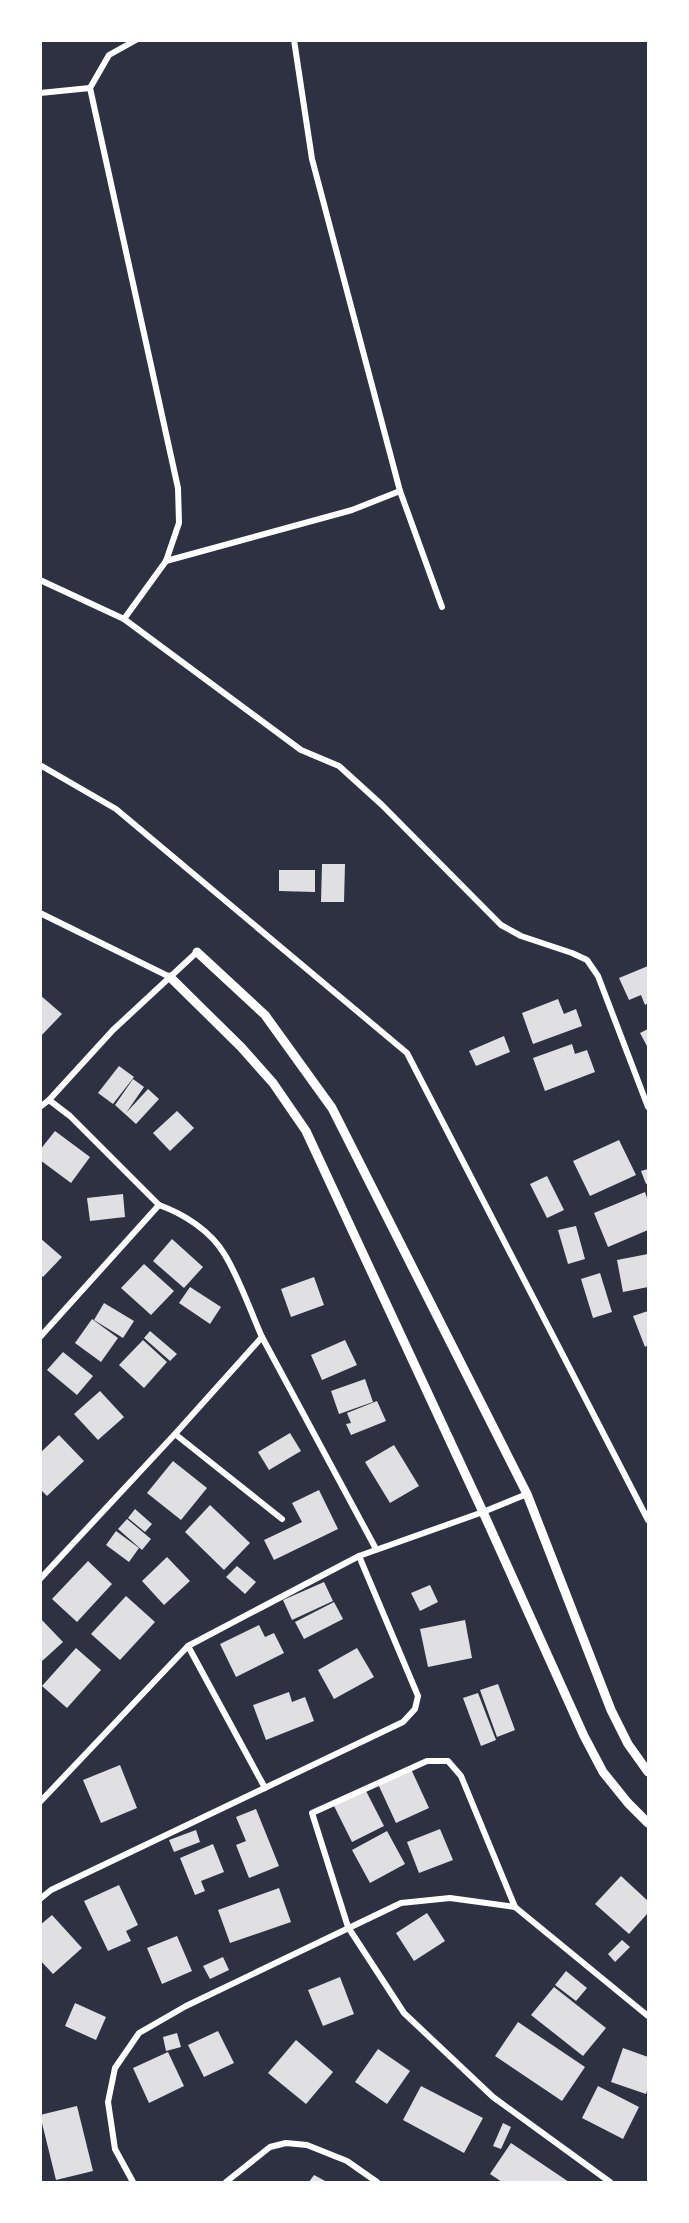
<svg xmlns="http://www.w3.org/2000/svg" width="689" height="2223" font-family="'Times New Roman',serif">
  <rect width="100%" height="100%" fill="#2d3142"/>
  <!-- building -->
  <g fill="#e0e0e3">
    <path d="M322,864H345L344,902H321Z"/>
    <path d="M279,870H315V892L279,891Z"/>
    <path d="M648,966V1003L645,1005L641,995L629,1000L619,978Z"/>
    <path d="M40,995L62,1014L40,1037Z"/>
    <path d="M558,999L564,1014L576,1009L582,1026L533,1044L522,1013Z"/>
    <path d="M648,1029V1048L640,1033Z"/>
    <path d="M504,1036L510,1052L476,1066L469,1051Z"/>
    <path d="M572,1044L575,1054L587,1050L595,1072L545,1091L533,1058Z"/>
    <path d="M119,1066L134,1077L113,1104L98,1093Z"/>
    <path d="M133,1079L144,1087L126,1113L148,1089L159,1099L136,1124L115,1105Z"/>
    <path d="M177,1111L194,1128L170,1151L153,1133Z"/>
    <path d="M55,1131L90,1157L71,1183L40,1160V1150Z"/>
    <path d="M619,1140L636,1175L590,1196L573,1161Z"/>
    <path d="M648,1169V1183L646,1184L641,1171Z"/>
    <path d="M547,1176L564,1210L547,1218L530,1184Z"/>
    <path d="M645,1192L648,1201V1230L608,1247L594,1213Z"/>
    <path d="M123,1194L125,1217L90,1221L87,1198Z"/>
    <path d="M576,1226L585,1259L568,1264L558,1230Z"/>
    <path d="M40,1238L62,1257L43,1277L40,1274Z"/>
    <path d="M172,1239L203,1267L184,1288L153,1261Z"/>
    <path d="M648,1254V1287L623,1292L617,1260Z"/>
    <path d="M144,1264L174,1291L151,1315L121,1288Z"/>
    <path d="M600,1273L612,1312L593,1318L581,1279Z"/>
    <path d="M314,1277L324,1305L291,1317L281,1289Z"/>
    <path d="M190,1287L221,1307L210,1324L179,1303Z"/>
    <path d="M104,1303L134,1321L123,1338L94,1320Z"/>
    <path d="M648,1311V1345L645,1347L633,1316Z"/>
    <path d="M92,1319L118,1338L101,1362L75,1343Z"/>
    <path d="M150,1331L177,1354L170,1361L144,1338Z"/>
    <path d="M143,1340L167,1362L144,1388L119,1365Z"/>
    <path d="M345,1340L357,1365L322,1380L311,1355Z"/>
    <path d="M63,1352L93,1376L77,1395L47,1370Z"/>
    <path d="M365,1379L373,1402L339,1414L331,1391Z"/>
    <path d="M100,1391L124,1417L98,1440L74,1414Z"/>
    <path d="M377,1401L386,1421L351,1435L346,1424L351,1423L347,1413Z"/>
    <path d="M290,1433L301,1451L269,1470L258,1452Z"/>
    <path d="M59,1435L84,1461L47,1496L40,1489V1453Z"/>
    <path d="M394,1445L419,1486L390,1503L365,1462Z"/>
    <path d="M173,1461L207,1488L181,1520L147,1493Z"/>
    <path d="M319,1490L338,1529L274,1560L264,1540L302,1522L292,1503Z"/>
    <path d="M210,1505L250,1543L224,1570L185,1532Z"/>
    <path d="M135,1509L152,1524L145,1532L128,1518Z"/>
    <path d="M127,1519L151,1539L142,1550L118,1529Z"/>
    <path d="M116,1531L139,1548L129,1562L106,1545Z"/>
    <path d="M167,1557L190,1581L164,1605L142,1581Z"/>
    <path d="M88,1561L112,1584L77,1622L52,1599Z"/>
    <path d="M237,1566L256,1582L245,1594L226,1577Z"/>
    <path d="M324,1582L333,1601L292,1620L283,1600Z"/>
    <path d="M430,1585L438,1602L420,1611L411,1593Z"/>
    <path d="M126,1596L155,1622L120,1660L91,1634Z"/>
    <path d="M334,1602L343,1619L304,1639L295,1622Z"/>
    <path d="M40,1618L63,1642L40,1663Z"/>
    <path d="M465,1620L472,1658L428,1667L420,1629Z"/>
    <path d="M259,1625L265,1637L274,1633L284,1653L236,1677L220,1644Z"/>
    <path d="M76,1648L101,1670L67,1708L42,1686Z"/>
    <path d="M357,1648L374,1677L334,1699L318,1670Z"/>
    <path d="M498,1684L515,1730L497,1737L480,1690Z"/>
    <path d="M289,1692L292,1702L305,1697L314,1721L266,1740L253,1705Z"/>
    <path d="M478,1693L496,1740L481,1746L463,1698Z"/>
    <path d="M120,1765L137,1808L101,1823L83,1780Z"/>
    <path d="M411,1769L429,1808L396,1823L378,1784Z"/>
    <path d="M366,1791L384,1826L352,1842L334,1806Z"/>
    <path d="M256,1809L279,1866L249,1878L236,1845L246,1841L236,1817Z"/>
    <path d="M440,1829L453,1860L419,1873L407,1842Z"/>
    <path d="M196,1830L200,1842L174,1852L169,1840Z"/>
    <path d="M387,1831L405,1864L370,1883L352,1850Z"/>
    <path d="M213,1844L224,1872L201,1881L205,1891L195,1895L180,1858Z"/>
    <path d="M621,1876L648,1901V1913L629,1934L595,1904Z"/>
    <path d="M119,1885L138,1925L126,1931L131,1941L108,1951L84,1901Z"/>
    <path d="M279,1888L291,1922L230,1943L218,1910Z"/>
    <path d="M427,1913L445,1941L414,1961L396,1933Z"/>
    <path d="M52,1915L82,1948L53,1974L40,1960V1925Z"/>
    <path d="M177,1936L192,1971L162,1984L147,1948Z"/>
    <path d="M622,1940L630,1947L615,1962L608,1954Z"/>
    <path d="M223,1957L229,1970L210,1979L203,1966Z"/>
    <path d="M566,1971L587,1988L576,2001L555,1985Z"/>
    <path d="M340,1977L354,2014L323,2026L308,1990Z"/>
    <path d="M554,1987L606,2028L583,2056L531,2015Z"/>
    <path d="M75,2003L106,2017L96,2040L65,2026Z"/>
    <path d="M518,2022L585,2067L562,2101L495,2056Z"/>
    <path d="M218,2031L234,2063L204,2077L188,2045Z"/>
    <path d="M177,2033L181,2047L166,2051L163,2037Z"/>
    <path d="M296,2040L333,2072L306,2104L268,2073Z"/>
    <path d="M623,2048L648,2057V2088L646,2094L611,2082Z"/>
    <path d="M378,2049L410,2071L387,2104L355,2082Z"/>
    <path d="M168,2052L184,2086L149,2103L133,2068Z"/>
    <path d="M421,2086L483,2118L464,2153L403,2120Z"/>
    <path d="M598,2086L639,2107L623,2139L582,2118Z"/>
    <path d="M77,2106L93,2171L56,2180L40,2115Z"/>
    <path d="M503,2123L511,2127L501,2149L493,2146Z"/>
    <path d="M511,2143L569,2182H502L490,2174Z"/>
    <path d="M314,2175L327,2182H309Z"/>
  </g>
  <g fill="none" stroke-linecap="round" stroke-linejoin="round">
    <!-- minor -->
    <g stroke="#fff" stroke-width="6">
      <path d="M90,88L178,488L179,523L166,561"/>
      <path d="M40,93L90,88L109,55L136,40"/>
      <path d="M400,491L442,607"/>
      <path d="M40,580L124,619L166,561L352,510L400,491L312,159L294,40"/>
      <path d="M124,619L301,750L339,766L382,805L501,925L521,936L572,953L587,960L598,976L648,1107"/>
      <path d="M40,765L116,809L407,1053L648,1520"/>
      <path d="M40,913L170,977"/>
      <path d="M49,1100L113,1030L197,952"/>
      <path d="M40,1107L49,1100L70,1116L159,1205C184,1214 211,1231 225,1255C240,1280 250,1310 262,1337"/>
      <path d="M40,1337L159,1205"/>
      <path d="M175,1434L282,1519"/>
      <path d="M40,1579L175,1434L262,1337L376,1549"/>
      <path d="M188,1646L265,1788"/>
      <path d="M40,1802L188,1646L359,1556"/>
      <path d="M40,1899L51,1890L403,1722L415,1709L418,1696L359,1556L483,1512L527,1494"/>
      <path d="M133,2182L115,2149L108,2102L115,2068L139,2033L186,2006L401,1903L450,1898L515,1907"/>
      <path d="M226,2182L270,2147L286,2143L307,2145L347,2161L377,2182"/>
      <path d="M610,2182L493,2097L404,2013L348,1927L312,1813L427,1761H448L461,1776L515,1907L648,2016"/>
    </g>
    <!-- tertiary -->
    <g stroke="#fff" stroke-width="9">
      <path d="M197,952L265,1015L332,1108L527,1494L611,1710L628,1744L648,1772"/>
      <path d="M170,977L241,1047L273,1083L306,1131L483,1512L584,1736L603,1772L628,1803L648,1823"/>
    </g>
  </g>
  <!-- border -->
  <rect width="689" height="2223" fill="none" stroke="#ffffff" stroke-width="84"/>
</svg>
